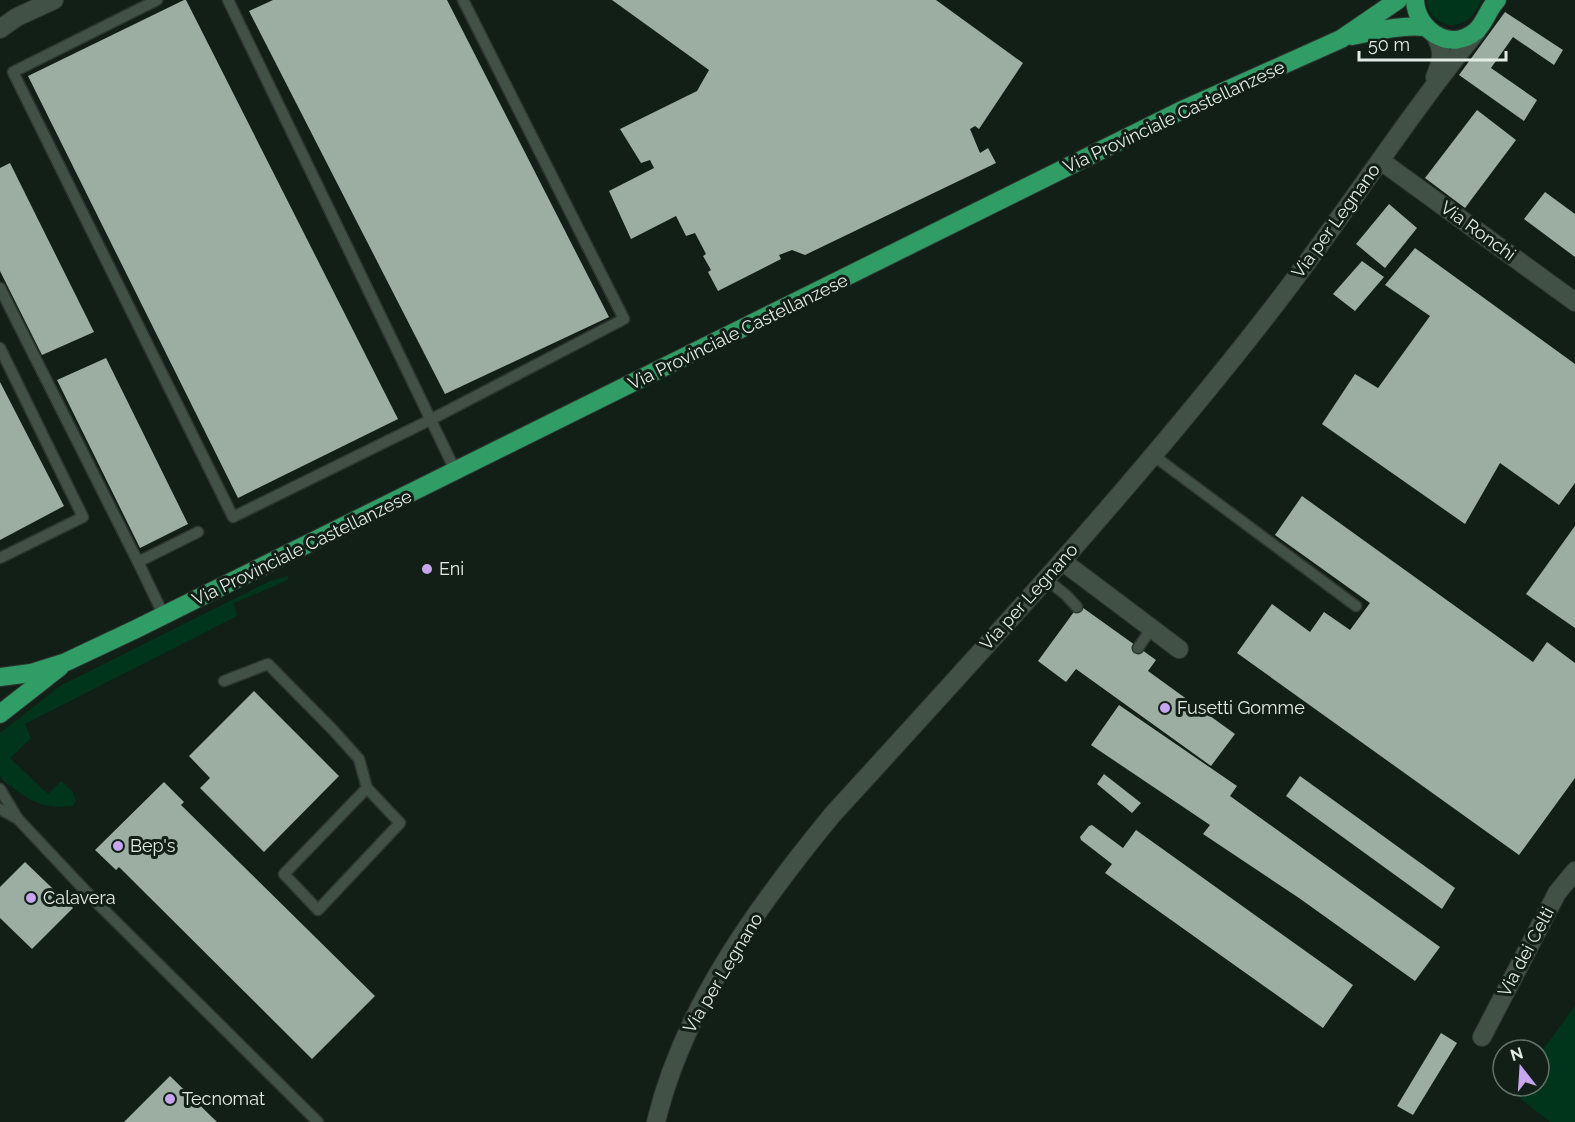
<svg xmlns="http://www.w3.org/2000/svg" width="1575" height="1122" font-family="Raleway,sans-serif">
  <rect width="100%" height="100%" fill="#111f16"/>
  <!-- green -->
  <g fill="#00351b">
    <path d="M1427,0H1482C1477,8 1473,18 1464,22C1448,31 1427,18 1427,0Z"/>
    <path d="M288,576V580L234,603L237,616L25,724L31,738L10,758L48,794L61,781L73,792L76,801L73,806C39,810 30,799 4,782L0,776V733L60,686L270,581Z"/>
    <path d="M1575,1006V1122H1550L1512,1092L1516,1086H1539V1055Z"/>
  </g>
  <!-- building -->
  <g fill="#9caea1">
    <path d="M184,0H186L398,419L238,498L28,76Z"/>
    <path d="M273,0H447L609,317L445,394L249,11Z"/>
    <path d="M612,0H936L1023,63L979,129L975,126L970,129L980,153L988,148L996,163L805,255L792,250L779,255L781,259L718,291L708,272L711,270L703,256L706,254L695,233L686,236L676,216L631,239L609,191L654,168L650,160L641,163L620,129L697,91L709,70Z"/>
    <path d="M1505,12L1563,50L1554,65L1513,37L1491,68L1537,100L1524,121L1459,75Z"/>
    <path d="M1477,110L1516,140L1465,208L1425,178Z"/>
    <path d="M10,163L94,332L42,355L0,271V168Z"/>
    <path d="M1545,192L1575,214V257L1524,219Z"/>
    <path d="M1389,204L1417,228L1385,268L1356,244Z"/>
    <path d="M1415,248L1575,364V483L1559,505L1500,463L1465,524L1322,424L1355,374L1378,388L1430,316L1385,285Z"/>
    <path d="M1362,261L1384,277L1355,311L1333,294Z"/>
    <path d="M106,358L188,524L140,548L57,380Z"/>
    <path d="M0,382L64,506L0,540Z"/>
    <path d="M1302,496L1533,662L1547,642L1575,663V778L1519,855L1237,653L1272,604L1310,632L1324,612L1350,630L1370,603L1275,535Z"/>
    <path d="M1575,526V628L1526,594Z"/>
    <path d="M1079,605L1156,660L1148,671L1235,734L1211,766L1076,669L1066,682L1038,661Z"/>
    <path d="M254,691L339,776L264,852L200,788L210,778L189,756Z"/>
    <path d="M1119,705L1237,786L1230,796L1440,947L1415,981L1299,898L1203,834L1210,825L1091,745Z"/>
    <path d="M1104,774L1141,803L1132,813L1097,784Z"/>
    <path d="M1300,776L1455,888L1442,909L1286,796Z"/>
    <path d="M164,782L184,802L181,805L375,996L312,1059L119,867L116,870L95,850Z"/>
    <path d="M1092,825L1123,848L1136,830L1353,985L1323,1028L1105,873L1112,864L1081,840L1080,837L1089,826Z"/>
    <path d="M25,862L73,908L32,949L0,918V887Z"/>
    <path d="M1441,1033L1457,1043L1413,1115L1397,1106Z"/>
    <path d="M170,1076L217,1122H124Z"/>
  </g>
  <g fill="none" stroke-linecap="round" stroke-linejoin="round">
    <defs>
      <g id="lane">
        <path d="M157,0L13,72L233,517L430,420L624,319L463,0"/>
        <path d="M228,0L456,472"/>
        <path d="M0,288L138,562L198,532"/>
        <path d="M0,348L83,517L0,558"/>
        <path d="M1154,456L1356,606"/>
        <path d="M138,562L164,616"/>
        <path d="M1046,579L1066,595L1077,607"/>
        <path d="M1138,648L1151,629"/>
        <path d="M224,681L268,664L333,730L359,759L367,788L400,823L318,910L284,874L367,788"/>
        <path d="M0,789L18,819L96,902L318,1122"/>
        <path d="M0,809L18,819"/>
      </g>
      <g id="street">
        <path d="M0,29L17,17L54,0"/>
        <path d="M1381,161L1575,302"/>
        <path d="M1062,561L1179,649"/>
        <path d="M1482,1037L1557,893L1575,871"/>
      </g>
      <g id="secondary">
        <path d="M1435,35C1444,50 1442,61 1435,77"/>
        <path d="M656,1122C684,1006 759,904 833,814C981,652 1130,491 1265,318C1339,224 1402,123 1477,31"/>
      </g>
      <g id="primary">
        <path d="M1415,0C1416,30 1450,53 1476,31C1485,23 1488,9 1497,0"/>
        <path d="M1352,36C1376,31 1399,25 1425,27"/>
        <path d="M0,677L31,673L66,662L136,629L1180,111L1341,39L1398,0"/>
        <path d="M0,714L60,667"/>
      </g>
    </defs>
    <!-- lane casing -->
    <use href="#lane" stroke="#2e3630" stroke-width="13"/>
    <!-- street casing -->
    <use href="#street" stroke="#2e3630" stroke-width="20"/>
    <!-- secondary casing -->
    <use href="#secondary" stroke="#2e3630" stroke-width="20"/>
    <!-- primary casing -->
    <use href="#primary" stroke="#2e3630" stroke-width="20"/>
    <!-- lane -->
    <use href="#lane" stroke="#415146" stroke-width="10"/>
    <!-- street -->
    <use href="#street" stroke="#415146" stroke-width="18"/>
    <!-- secondary -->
    <use href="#secondary" stroke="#415146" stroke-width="18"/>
    <!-- primary -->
    <use href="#primary" stroke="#309c66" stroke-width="18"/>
  </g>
  <!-- markers -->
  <g fill="#c8a6ef" stroke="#111f16" stroke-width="2">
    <circle cx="427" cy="569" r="6"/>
    <circle cx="1165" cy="708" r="6"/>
    <circle cx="118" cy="846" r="6"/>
    <circle cx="31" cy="898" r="6"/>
    <circle cx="170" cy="1099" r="6"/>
  </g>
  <g text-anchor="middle" stroke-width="6" stroke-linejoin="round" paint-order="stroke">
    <!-- street labels -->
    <g font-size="18" fill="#e2ece5" stroke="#111f16">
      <text transform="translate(1174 117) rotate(-25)" y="6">Via Provinciale Castellanzese</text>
      <text transform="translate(1336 221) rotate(-54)" y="6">Via per Legnano</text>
      <text transform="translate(1478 231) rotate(36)" y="6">Via Ronchi</text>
      <text transform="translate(738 332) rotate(-26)" y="6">Via Provinciale Castellanzese</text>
      <text transform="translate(302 548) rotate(-26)" y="6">Via Provinciale Castellanzese</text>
      <text transform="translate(1029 597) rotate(-48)" y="6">Via per Legnano</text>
      <text transform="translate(1526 952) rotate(-62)" y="6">Via dei Celti</text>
      <text transform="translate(723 973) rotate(-59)" y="6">Via per Legnano</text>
    </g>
    <!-- poi labels -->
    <g font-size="18" fill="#e2ece5" stroke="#111f16" text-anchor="start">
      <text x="439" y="575">Eni</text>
      <text x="1177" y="714">Fusetti Gomme</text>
      <text x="130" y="852">Bep's</text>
      <text x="43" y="904">Calavera</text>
      <text x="182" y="1105">Tecnomat</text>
    </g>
  </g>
  <!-- north arrow -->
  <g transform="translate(1521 1068) rotate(343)"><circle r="28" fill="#111f16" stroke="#657169" stroke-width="1.5"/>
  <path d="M0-4.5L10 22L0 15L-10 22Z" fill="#c8a6ef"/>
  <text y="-9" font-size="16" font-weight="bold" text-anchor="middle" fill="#e2ece5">N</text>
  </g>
  <!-- scale -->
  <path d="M1359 51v9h147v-9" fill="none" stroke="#e2ece5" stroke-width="3"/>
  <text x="1368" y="51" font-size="18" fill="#e2ece5" stroke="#111f16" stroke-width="4.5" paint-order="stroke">50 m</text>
</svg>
